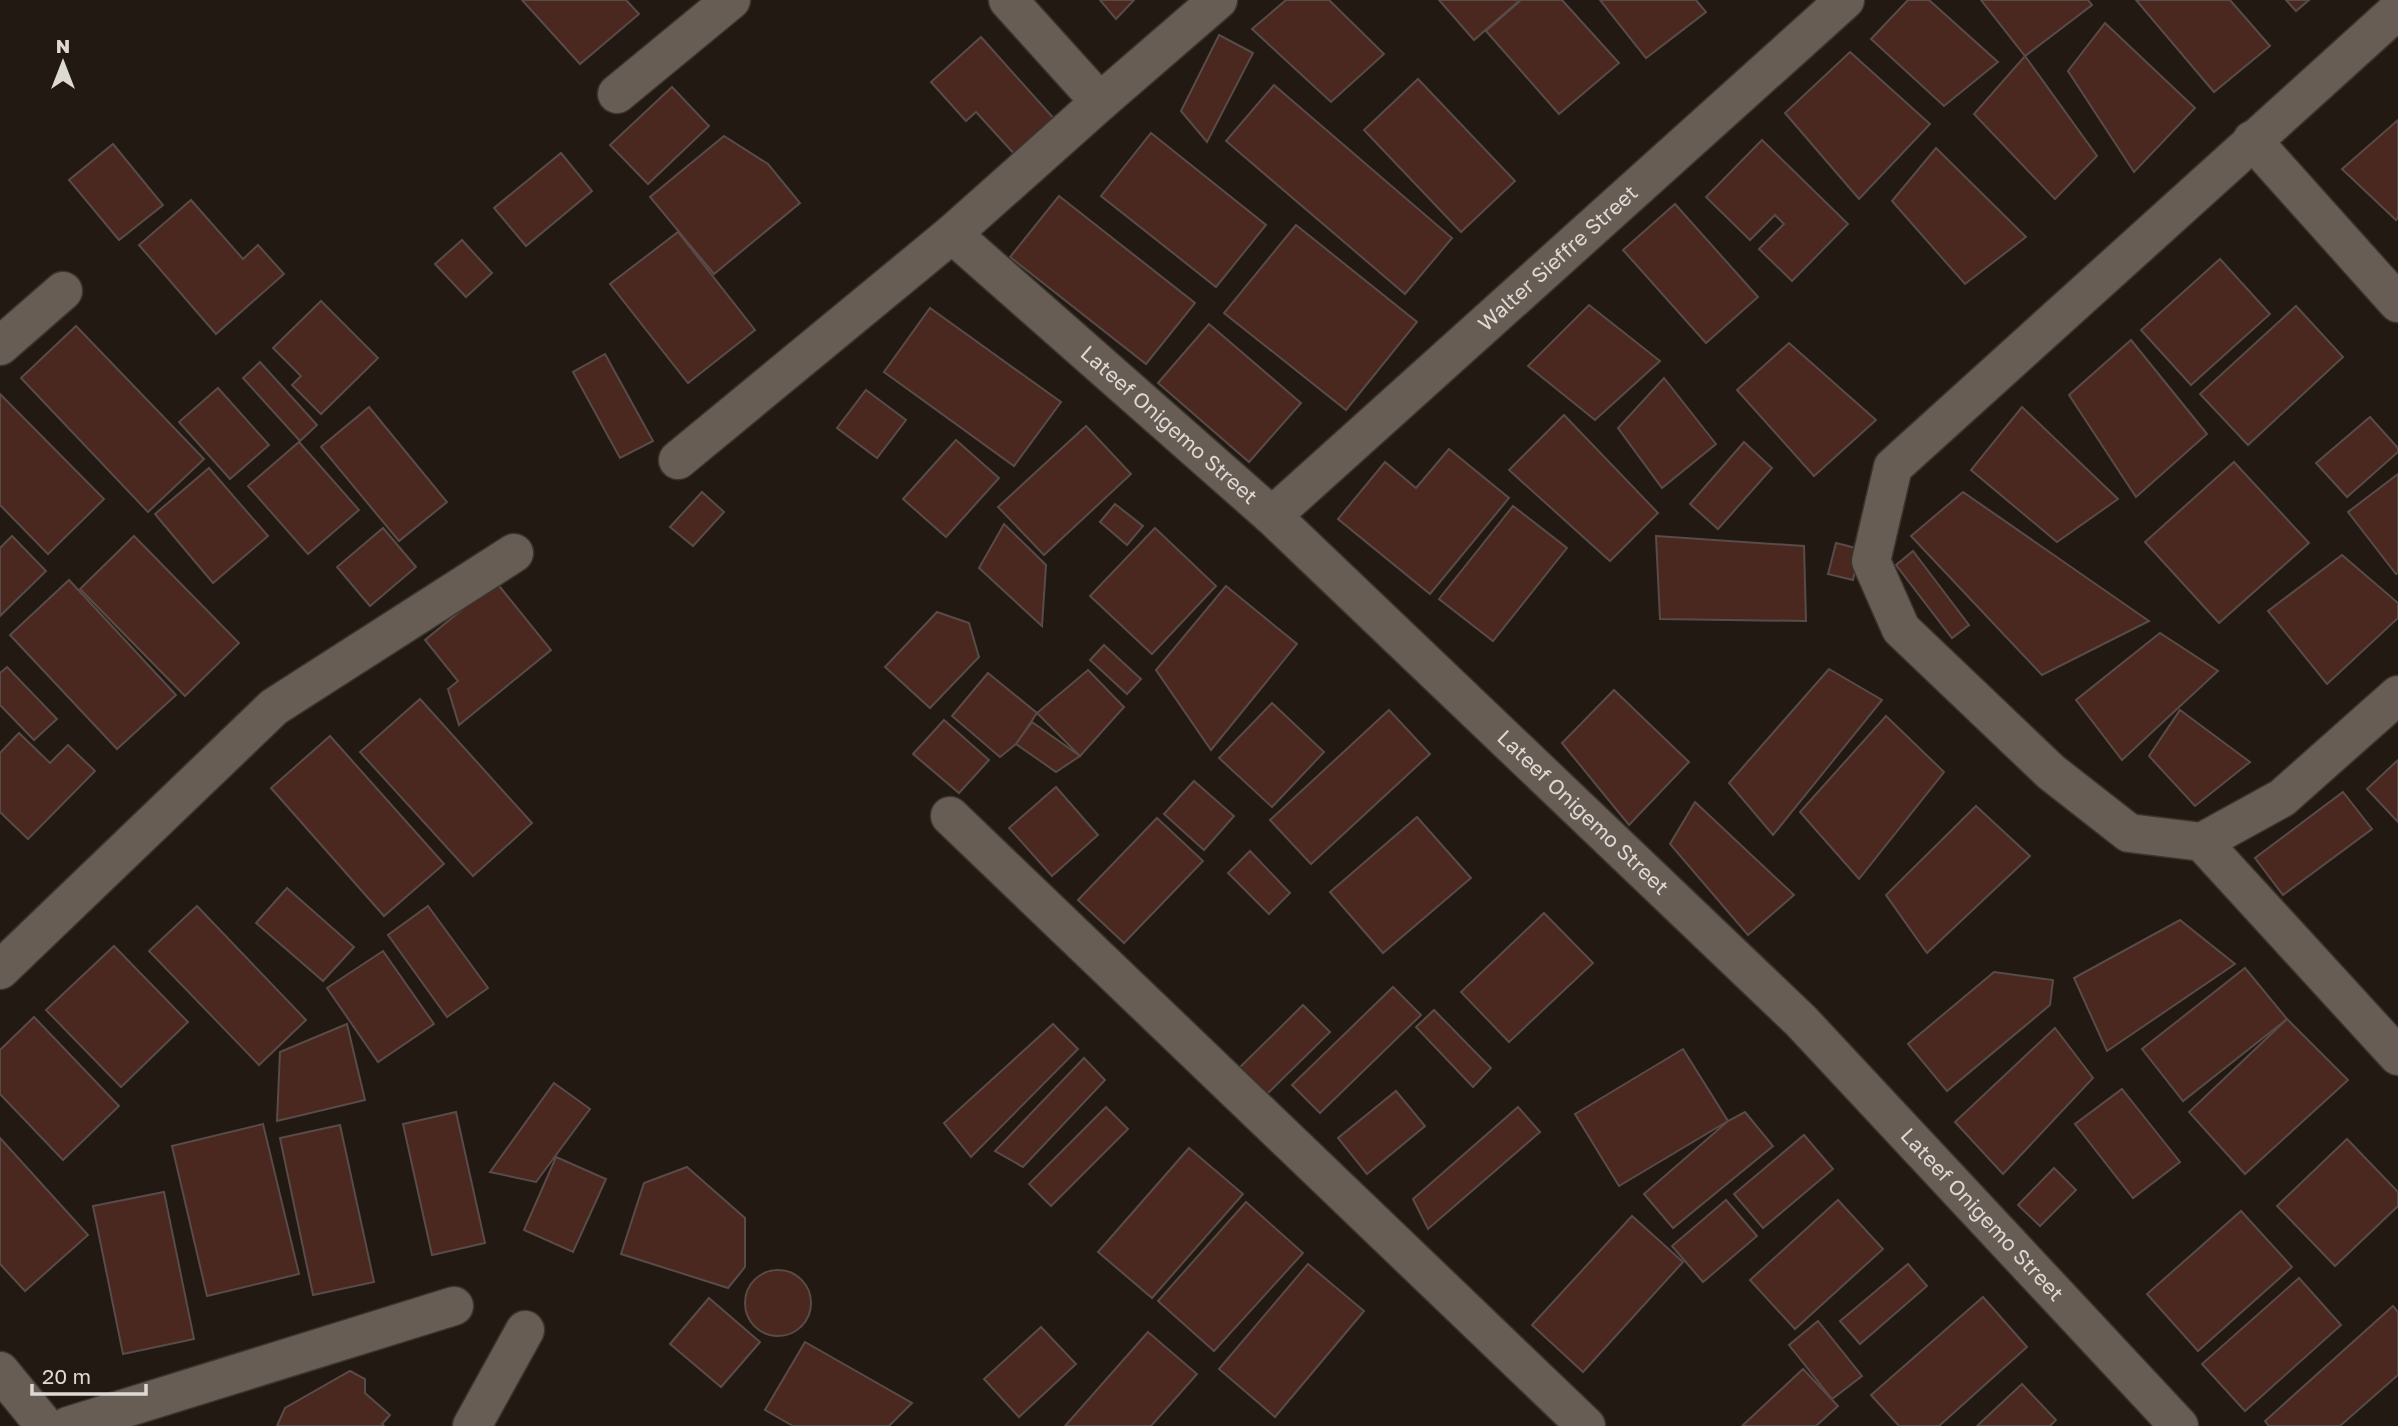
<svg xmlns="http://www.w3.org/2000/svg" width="2398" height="1426" font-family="'Golos Text',sans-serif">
  <rect width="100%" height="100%" fill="#221a12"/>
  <!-- building -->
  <g fill="#4a271f" stroke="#594b48" stroke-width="2">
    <path d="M522,0H626L639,14L580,64Z"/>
    <path d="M1100,0H1134L1116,19Z"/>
    <path d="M1286,0H1329L1384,54L1331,102L1252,29Z"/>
    <path d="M1439,0H1520L1474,40Z"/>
    <path d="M1521,0H1562L1619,63L1559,114L1486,31Z"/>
    <path d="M1600,0H1696L1706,12L1646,58Z"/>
    <path d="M1908,0H1929L1998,62L1944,106L1871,39Z"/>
    <path d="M1981,0H2088L2092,5L2025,56Z"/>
    <path d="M2136,0H2230L2270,46L2214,92Z"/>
    <path d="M2286,0H2309L2296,11Z"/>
    <path d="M2105,23L2195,108L2134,172L2068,71Z"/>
    <path d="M1219,35L1253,53L1207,142L1181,111Z"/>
    <path d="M981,37L1057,122L1017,157L976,112L966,121L931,82Z"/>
    <path d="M1850,52L1930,124L1859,199L1785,113Z"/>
    <path d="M2025,56L2097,156L2055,199L1974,114Z"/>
    <path d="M1418,79L1515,181L1461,232L1364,130Z"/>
    <path d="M1274,85L1452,238L1405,294L1226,141Z"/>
    <path d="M672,87L709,126L648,184L610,145Z"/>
    <path d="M2398,120V218L2396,220L2342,169Z"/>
    <path d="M1151,133L1266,225L1216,287L1101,196Z"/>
    <path d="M724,136L768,164L800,203L714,274L650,197Z"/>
    <path d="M1762,140L1848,224L1792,281L1759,249L1784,224L1775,215L1750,240L1706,197Z"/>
    <path d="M113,144L163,205L119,240L69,180Z"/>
    <path d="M1936,148L2026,237L1965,284L1892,201Z"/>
    <path d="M561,153L592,191L526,246L494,208Z"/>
    <path d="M1059,196L1195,303L1146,364L1010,257Z"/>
    <path d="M191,200L243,259L258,245L284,274L216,334L139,245Z"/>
    <path d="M1675,204L1758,297L1706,343L1623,250Z"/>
    <path d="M1296,225L1417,322L1346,410L1224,313Z"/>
    <path d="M678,232L755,330L688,383L610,284Z"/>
    <path d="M462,240L492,273L466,297L435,264Z"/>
    <path d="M2220,259L2270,314L2191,385L2141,330Z"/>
    <path d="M321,301L378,358L321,414L292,385L301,376L273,348Z"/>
    <path d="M1589,305L1660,361L1595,420L1528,366Z"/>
    <path d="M2296,306L2343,357L2248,445L2200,394Z"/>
    <path d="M930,308L1061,402L1014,466L884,372Z"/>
    <path d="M1209,324L1301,403L1249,462L1158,383Z"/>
    <path d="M76,326L204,459L148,512L21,378Z"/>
    <path d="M2131,340L2207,434L2136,497L2069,395Z"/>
    <path d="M1789,343L1876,420L1814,476L1737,390Z"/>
    <path d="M605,354L653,441L620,458L573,372Z"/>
    <path d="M260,362L317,425L300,441L243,378Z"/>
    <path d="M1664,378L1716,444L1662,488L1618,428Z"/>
    <path d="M218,388L269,445L230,479L179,422Z"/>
    <path d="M866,390L906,420L877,458L837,428Z"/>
    <path d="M0,394L104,499L48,554L0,505Z"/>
    <path d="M369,407L447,502L399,541L321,447Z"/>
    <path d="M2022,407L2118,499L2057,542L1971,470Z"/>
    <path d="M1564,415L1658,513L1610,561L1509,470Z"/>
    <path d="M2370,417L2398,448V452L2347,497L2316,463Z"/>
    <path d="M1086,426L1131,474L1044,555L998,507Z"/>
    <path d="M956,440L999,478L946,537L903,499Z"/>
    <path d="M299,442L359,510L308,554L248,486Z"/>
    <path d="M1744,442L1772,468L1718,529L1690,504Z"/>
    <path d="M1449,449L1509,498L1430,594L1338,519L1385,462L1416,488Z"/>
    <path d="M2234,462L2309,543L2219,623L2145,542Z"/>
    <path d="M209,468L268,536L213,583L155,514Z"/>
    <path d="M2398,474V573L2396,574L2348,512Z"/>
    <path d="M702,492L724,512L693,546L670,527Z"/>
    <path d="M1963,492L2149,621L2042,675L1911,536Z"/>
    <path d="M1115,504L1143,526L1127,545L1100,522Z"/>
    <path d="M1513,506L1567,548L1493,641L1439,599Z"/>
    <path d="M1004,524L1046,565L1042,626L979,568Z"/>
    <path d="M383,528L416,567L370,606L337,567Z"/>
    <path d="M1155,528L1216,586L1152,654L1090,596Z"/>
    <path d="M12,536L46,571L0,616V548Z"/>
    <path d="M134,536L239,643L185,696L80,589Z"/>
    <path d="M1656,536L1804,546L1806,621L1660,619Z"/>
    <path d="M1836,543L1860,549L1853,580L1828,574Z"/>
    <path d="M1913,551L1969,625L1952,638L1896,565Z"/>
    <path d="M2342,555L2398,603V618L2327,684L2268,611Z"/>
    <path d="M69,580L176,695L117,749L10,635Z"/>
    <path d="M496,582L551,650L459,725L448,689L458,681L425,640Z"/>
    <path d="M1226,586L1297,644L1211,750L1156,670Z"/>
    <path d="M937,612L969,623L979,657L930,708L885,667Z"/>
    <path d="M2160,633L2218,671L2122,760L2076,700Z"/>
    <path d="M1104,645L1141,679L1127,694L1090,660Z"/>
    <path d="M7,667L57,719L34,740L0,705V673Z"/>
    <path d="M1829,669L1882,700L1773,835L1729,783Z"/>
    <path d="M1088,670L1124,707L1080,756L1037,713Z"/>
    <path d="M988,673L1037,713L1016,744L1000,757L952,716Z"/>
    <path d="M1614,690L1689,762L1629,825L1562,743Z"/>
    <path d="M420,699L532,823L473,876L360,752Z"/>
    <path d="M1272,703L1324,752L1272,807L1219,758Z"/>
    <path d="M1389,710L1430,754L1311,864L1270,820Z"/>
    <path d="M2180,710L2250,762L2195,806L2149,756Z"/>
    <path d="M1886,716L1944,772L1859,879L1800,812Z"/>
    <path d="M944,720L989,760L959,793L913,754Z"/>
    <path d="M1032,722L1080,756L1056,772L1016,744Z"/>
    <path d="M19,733L50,763L68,745L95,771L28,839L0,812V753Z"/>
    <path d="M330,736L444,864L384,916L271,788Z"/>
    <path d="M2398,760V822L2367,789Z"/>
    <path d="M1194,781L1234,816L1204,850L1164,814Z"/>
    <path d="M1056,787L1098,835L1052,876L1009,828Z"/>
    <path d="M2343,792L2372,829L2283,895L2255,858Z"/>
    <path d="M1695,802L1794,895L1748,935L1670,844Z"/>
    <path d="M1976,806L2030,856L1927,953L1886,895Z"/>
    <path d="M1417,817L1471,878L1383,953L1330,892Z"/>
    <path d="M1157,818L1203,861L1124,943L1078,900Z"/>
    <path d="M1250,851L1290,893L1269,914L1228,873Z"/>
    <path d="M287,888L354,947L323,981L256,923Z"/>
    <path d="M197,906L306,1020L259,1065L149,951Z"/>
    <path d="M428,906L488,988L447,1017L388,935Z"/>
    <path d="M1544,913L1593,963L1509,1042L1461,992Z"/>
    <path d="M2180,920L2235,964L2107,1051L2074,978Z"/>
    <path d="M114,946L188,1022L121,1087L46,1010Z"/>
    <path d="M383,951L434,1024L378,1062L327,988Z"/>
    <path d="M2245,968L2287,1019L2183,1101L2142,1049Z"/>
    <path d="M1994,972L2053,980L2050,1005L1947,1091L1908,1044Z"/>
    <path d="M1393,987L1421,1015L1320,1113L1292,1085Z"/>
    <path d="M1303,1005L1330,1032L1258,1103L1231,1076Z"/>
    <path d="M1434,1010L1491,1068L1473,1087L1416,1027Z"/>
    <path d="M34,1017L119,1106L63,1160L0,1094V1050Z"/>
    <path d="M2287,1019L2348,1080L2245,1174L2189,1112Z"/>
    <path d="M347,1024L365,1100L277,1121L280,1052Z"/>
    <path d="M1053,1024L1078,1049L971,1157L944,1123Z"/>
    <path d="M2055,1028L2093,1078L2003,1174L1955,1122Z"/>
    <path d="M1683,1049L1728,1121L1619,1186L1575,1114Z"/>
    <path d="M1084,1058L1105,1080L1023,1167L995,1151Z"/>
    <path d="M554,1083L590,1109L536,1182L490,1172Z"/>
    <path d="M2122,1089L2180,1162L2133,1198L2075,1124Z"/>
    <path d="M1396,1091L1425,1126L1367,1174L1338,1138Z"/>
    <path d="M1106,1107L1128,1129L1051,1206L1029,1184Z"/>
    <path d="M1518,1107L1540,1132L1428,1229L1413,1199Z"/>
    <path d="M456,1112L485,1243L432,1255L403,1124Z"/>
    <path d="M1745,1112L1773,1146L1673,1228L1644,1194L1728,1121Z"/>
    <path d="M263,1124L299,1274L207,1296L172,1146Z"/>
    <path d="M340,1125L374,1282L313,1295L280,1138Z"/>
    <path d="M1804,1135L1833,1169L1763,1228L1734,1194Z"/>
    <path d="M0,1138L88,1235L25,1291L0,1264Z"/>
    <path d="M2347,1139L2398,1192V1206L2335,1266L2277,1206Z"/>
    <path d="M1189,1148L1243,1194L1152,1298L1098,1252Z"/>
    <path d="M556,1157L606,1179L573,1252L524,1230Z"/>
    <path d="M687,1167L745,1218V1267L728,1288L621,1254L644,1183Z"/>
    <path d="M2054,1168L2076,1190L2040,1226L2018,1205Z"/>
    <path d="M164,1192L194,1339L123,1354L93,1206Z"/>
    <path d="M1726,1200L1757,1236L1703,1282L1672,1246Z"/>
    <path d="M1838,1200L1883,1249L1795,1329L1750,1280Z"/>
    <path d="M1246,1202L1303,1253L1214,1351L1158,1301Z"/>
    <path d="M2241,1211L2292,1267L2198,1351L2147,1294Z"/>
    <path d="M1632,1216L1683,1262L1583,1372L1532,1325Z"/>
    <path d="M1308,1264L1364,1311L1275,1417L1219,1369Z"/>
    <path d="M1908,1264L1927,1286L1860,1344L1840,1321Z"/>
    <circle cx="778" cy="1303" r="33"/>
    <path d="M2299,1278L2341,1325L2245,1411L2202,1364Z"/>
    <path d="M1983,1297L2027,1347L1939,1426H1899L1871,1395Z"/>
    <path d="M709,1298L760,1342L721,1387L670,1344Z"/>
    <path d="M2393,1306L2398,1312V1375L2340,1426H2269L2265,1421Z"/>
    <path d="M1818,1321L1862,1376L1832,1399L1789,1345Z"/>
    <path d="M1041,1327L1076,1364L1019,1417L984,1379Z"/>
    <path d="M1148,1332L1197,1374L1151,1426H1065Z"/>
    <path d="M805,1342L912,1403L889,1426H793L765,1410Z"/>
    <path d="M1803,1369L1838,1406L1816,1426H1742Z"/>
    <path d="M350,1371L365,1379V1393L390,1415L382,1424L384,1426H277L285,1408Z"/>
    <path d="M2022,1384L2056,1420L2050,1426H1977Z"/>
  </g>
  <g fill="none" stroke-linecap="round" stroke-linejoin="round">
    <defs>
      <g id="street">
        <path d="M1008,0L1100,102"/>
        <path d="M2398,10L1893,467L1871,561L1901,629L2051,772L2129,833L2202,842L2282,798L2398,695"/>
        <path d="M617,94L731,0"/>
        <path d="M2252,140L2398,303"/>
        <path id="s1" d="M952,234L1272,516L1801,1021L2179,1426"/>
        <path d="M0,346L63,291"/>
        <path d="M678,460L952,234L1100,102L1218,0"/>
        <path id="s2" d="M1272,516L1845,0"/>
        <path d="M950,816L1586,1426"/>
        <path d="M2202,842L2398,1056"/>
        <path d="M0,970L274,707L514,553"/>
        <path d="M0,1371L45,1426"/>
        <path d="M68,1426L454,1306"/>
        <path d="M472,1426L525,1330"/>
      </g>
    </defs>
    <!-- street casing -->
    <use href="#street" stroke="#3a3430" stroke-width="41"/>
    <!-- street -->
    <use href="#street" stroke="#675d54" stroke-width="38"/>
  </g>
  <g text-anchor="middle" stroke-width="5" stroke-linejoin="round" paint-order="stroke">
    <!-- street labels -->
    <g font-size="21" fill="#dfd9d4" stroke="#221a12">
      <text dy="7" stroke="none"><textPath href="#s2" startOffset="385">Walter Sieffre Street</textPath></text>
      <text dy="7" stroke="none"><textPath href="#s1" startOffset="289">Lateef Onigemo Street</textPath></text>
      <text dy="7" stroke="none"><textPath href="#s1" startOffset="856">Lateef Onigemo Street</textPath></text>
      <text dy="7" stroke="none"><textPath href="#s1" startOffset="1423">Lateef Onigemo Street</textPath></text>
    </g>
  </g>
  <!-- north arrow -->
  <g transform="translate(63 63)" stroke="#221a12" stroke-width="5" paint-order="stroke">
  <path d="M0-5L12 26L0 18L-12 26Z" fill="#dfd9d4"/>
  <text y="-10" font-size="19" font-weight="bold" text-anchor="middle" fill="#dfd9d4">N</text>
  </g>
  <!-- scale -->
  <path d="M32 1384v10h114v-10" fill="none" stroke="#dfd9d4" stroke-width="3.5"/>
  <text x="42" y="1384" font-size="21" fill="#dfd9d4" stroke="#221a12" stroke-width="5" paint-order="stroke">20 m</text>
</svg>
